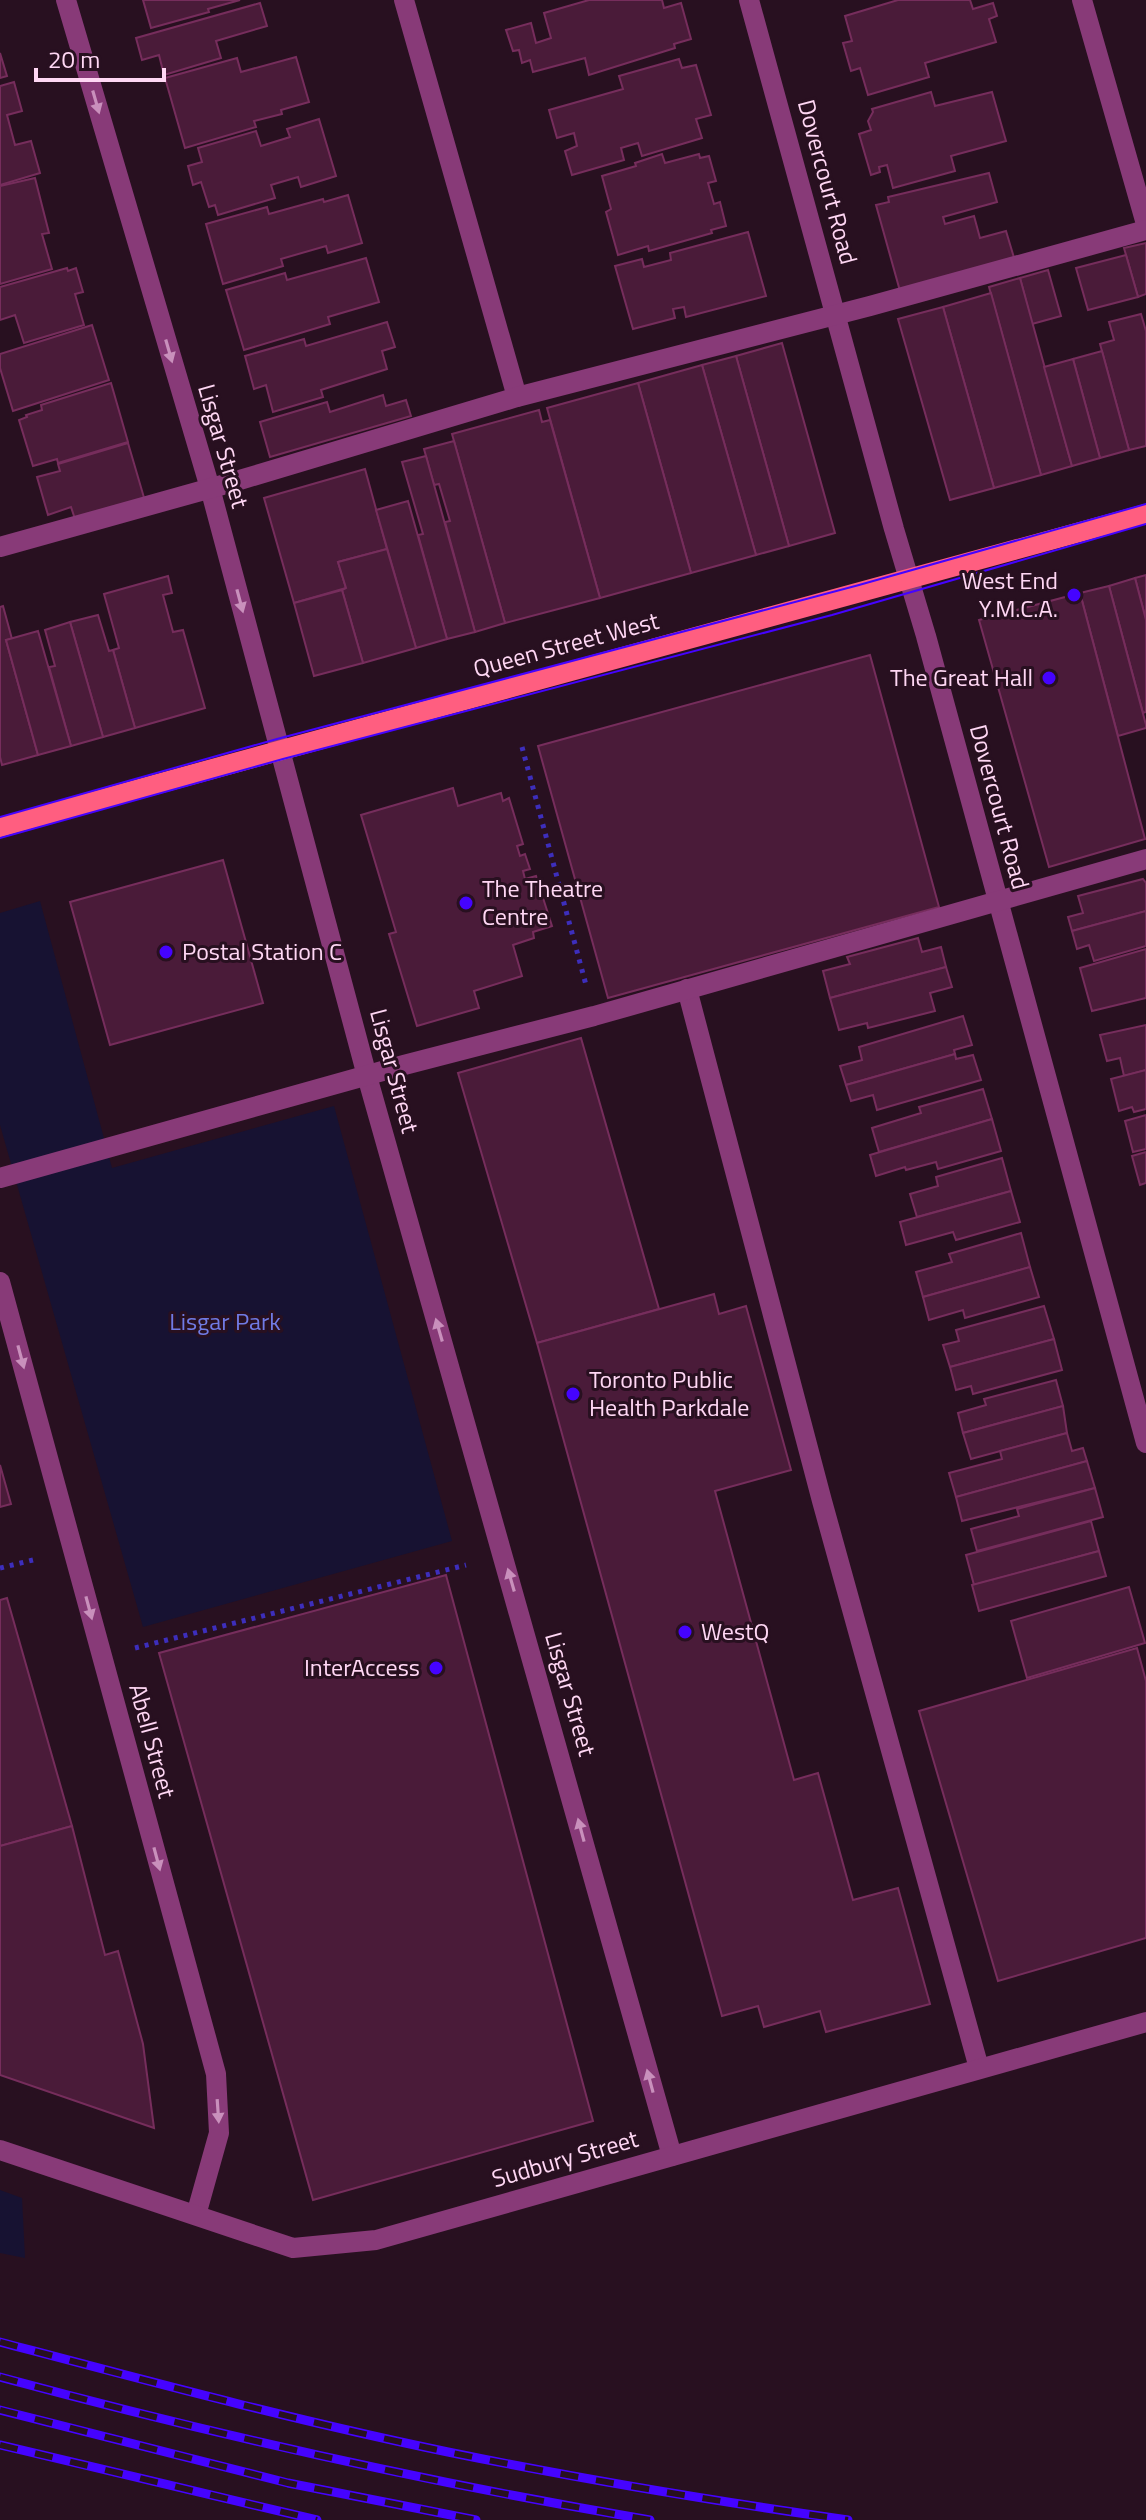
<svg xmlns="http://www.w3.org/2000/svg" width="1146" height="2520" font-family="'Titillium Web',sans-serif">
  <rect width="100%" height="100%" fill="#281020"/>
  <!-- green -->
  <g fill="#171232">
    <path d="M40,901L112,1168L334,1106L452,1541L143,1627L0,1125V913Z"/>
    <path d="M0,2190L22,2198L25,2258L0,2253Z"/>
  </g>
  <!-- building -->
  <g fill="#4a1b39" stroke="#762d5c" stroke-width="2">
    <path d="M143,0H240L208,9L209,12L151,28Z"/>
    <path d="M589,0H662L664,8L681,3L691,39L674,44L675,48L589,75L585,58L533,72L530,60L522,63L519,50L513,51L506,30L531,23L536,43L551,38L544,13Z"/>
    <path d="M898,0H970L973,9L993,3L997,16L989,19L996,42L925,63L929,77L868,95L860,68L851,71L843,43L852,41L845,16Z"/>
    <path d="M260,3L267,26L216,41L221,58L164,75L159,55L142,60L136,38Z"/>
    <path d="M0,53L7,76L0,78Z"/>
    <path d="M296,57L309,102L281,110L282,114L254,121L256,127L185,148L165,78L237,58L241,72Z"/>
    <path d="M679,59L682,68L696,65L711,115L696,119L702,138L642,156L638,143L621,148L624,160L572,175L565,151L577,146L574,133L557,138L549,110L623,89L619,76Z"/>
    <path d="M14,82L22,111L7,115L15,145L31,141L40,173L0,185V86Z"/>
    <path d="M931,92L935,106L992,92L1006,141L951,156L955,171L893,188L887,165L879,167L880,172L871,175L859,134L871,130L868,121L873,112L872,109Z"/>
    <path d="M319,119L336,176L301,187L298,177L271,185L275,198L218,215L215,205L209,207L201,182L193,185L188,166L202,162L198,148L256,131L261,146L290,137L287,129Z"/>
    <path d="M662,154L665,163L699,154L700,158L709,156L716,181L708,183L714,204L720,202L726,226L711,230L712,233L649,251L648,246L618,255L606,212L611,209L602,176L636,166L635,163Z"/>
    <path d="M989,173L997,202L943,217L945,224L974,216L980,238L1006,231L1015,261L900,291L876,205L889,202L888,197Z"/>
    <path d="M35,178L49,233L42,234L52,269L0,284V186Z"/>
    <path d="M348,195L362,243L328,253L326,246L281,259L283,266L223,284L206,224L267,207L269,214L323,199L324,202Z"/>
    <path d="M748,232L766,296L686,317L684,307L673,309L675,318L633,329L615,266L642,259L644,267L671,260L670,253Z"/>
    <path d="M1146,243V294L1138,297L1124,248Z"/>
    <path d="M1126,255L1138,297L1088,310L1076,268Z"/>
    <path d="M366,258L379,302L328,317L330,324L244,350L226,290L285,273L287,280Z"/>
    <path d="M67,268L68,271L76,268L83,292L75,294L84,325L24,343L15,315L0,320V287Z"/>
    <path d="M1048,270L1061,316L1032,324L1020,278Z"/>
    <path d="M1020,278L1072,466L1041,475L989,287Z"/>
    <path d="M991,293L1041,475L994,488L943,307Z"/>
    <path d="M943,307L994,488L950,500L898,319Z"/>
    <path d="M1141,314L1146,331V446L1129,450L1100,344L1114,340L1109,322Z"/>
    <path d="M387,322L395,347L382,351L387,369L321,390L323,397L273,412L266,385L254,389L245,356L304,339L306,346Z"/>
    <path d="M92,325L109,380L13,411L0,368V354Z"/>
    <path d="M782,343L835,533L789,546L736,356Z"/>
    <path d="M1102,351L1129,450L1100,458L1073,359Z"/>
    <path d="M736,356L789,546L756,555L702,365Z"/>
    <path d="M1073,359L1100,458L1072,466L1044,367Z"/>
    <path d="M702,365L756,555L691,573L638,383Z"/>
    <path d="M111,383L128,442L58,463L57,459L33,466L19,420L27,417L26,415L42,410L41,405Z"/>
    <path d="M638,383L691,573L600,598L547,408Z"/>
    <path d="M383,395L386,406L406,400L411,416L270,457L260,422L327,402L330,412Z"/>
    <path d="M539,410L542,422L550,420L600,598L505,623L452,434Z"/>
    <path d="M454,441L505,623L475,632L445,522L450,521L439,484L434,485L424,449Z"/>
    <path d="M128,443L145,501L76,522L71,507L48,515L37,477L60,471L58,464Z"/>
    <path d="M426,456L475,632L447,639L418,535L423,534L402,462Z"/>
    <path d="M365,469L387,549L338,562L346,588L294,603L264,498Z"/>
    <path d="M408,501L447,639L416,648L376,510Z"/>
    <path d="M387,549L416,648L363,663L342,590L346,588L338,562Z"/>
    <path d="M1146,575V620L1135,578Z"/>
    <path d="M168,576L172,593L163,595L173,632L183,630L205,708L135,728L113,650L119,648L104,594Z"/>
    <path d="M1135,578L1146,620V712L1143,713L1109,586Z"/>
    <path d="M1109,586L1146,725V728L1118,736L1080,593Z"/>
    <path d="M342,590L363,663L314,676L294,603Z"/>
    <path d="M1080,593L1145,839L1049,867L979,620Z"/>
    <path d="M3,606L12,639L6,640L38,755L2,765L0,757V607Z"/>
    <path d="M98,615L109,651L113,650L135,728L103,737L70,622Z"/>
    <path d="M70,622L103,737L71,746L49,667L55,666L45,630Z"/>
    <path d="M38,631L71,746L38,755L6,640Z"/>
    <path d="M870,655L939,907L608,998L538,746Z"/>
    <path d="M453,788L458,806L501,793L503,801L509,798L523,844L517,846L520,856L525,854L530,869L523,871L525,879L536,876L552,926L533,932L534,938L513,945L522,976L474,991L479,1008L417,1026L389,934L396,932L361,815Z"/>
    <path d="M223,860L263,1003L110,1045L70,902Z"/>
    <path d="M1143,879L1146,883V911L1072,931L1068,917L1083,913L1078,896Z"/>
    <path d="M1146,911V946L1094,961L1089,945L1077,949L1072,931Z"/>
    <path d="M918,938L922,952L941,947L946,967L830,998L823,971L850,964L847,957Z"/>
    <path d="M1146,949V998L1092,1011L1080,968Z"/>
    <path d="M946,967L952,987L930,993L935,1011L868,1028L867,1023L839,1030L830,998Z"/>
    <path d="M963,1016L972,1045L954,1050L955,1054L846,1085L840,1066L862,1060L859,1047Z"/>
    <path d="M1146,1025V1070L1124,1076L1120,1058L1107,1061L1100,1035Z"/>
    <path d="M581,1038L659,1309L537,1343L458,1073Z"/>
    <path d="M955,1054L956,1059L973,1055L981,1080L877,1110L873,1095L851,1101L846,1085Z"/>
    <path d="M1146,1070V1109L1134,1112L1132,1107L1119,1111L1111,1079Z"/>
    <path d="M983,1089L992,1119L879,1152L872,1128L921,1113L919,1107Z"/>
    <path d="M1146,1115V1149L1133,1152L1125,1121Z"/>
    <path d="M992,1119L1001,1151L938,1169L936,1162L906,1170L905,1167L876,1176L870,1155Z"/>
    <path d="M1146,1152V1183L1140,1185L1132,1156Z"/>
    <path d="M1002,1158L1011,1191L917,1217L910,1194L938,1186L936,1177Z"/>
    <path d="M1011,1191L1020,1222L956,1240L953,1232L906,1245L900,1222Z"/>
    <path d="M1021,1233L1030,1267L923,1297L916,1272L952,1262L949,1254Z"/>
    <path d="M1030,1267L1039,1297L965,1318L963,1310L929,1320L923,1297Z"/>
    <path d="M714,1294L719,1314L746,1306L791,1470L715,1491L794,1780L818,1773L853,1900L898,1888L930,2004L826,2032L820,2011L764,2027L758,2006L722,2016L537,1343Z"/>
    <path d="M1044,1306L1054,1339L950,1367L943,1345L959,1341L956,1330Z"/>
    <path d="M1054,1339L1062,1370L973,1394L971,1386L956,1390L950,1367Z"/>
    <path d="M1056,1380L1063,1406L963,1433L958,1413L986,1405L984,1399Z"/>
    <path d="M1063,1406L1067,1433L971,1459L963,1433Z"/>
    <path d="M1067,1433L1072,1451L1083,1448L1087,1461L956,1497L949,1473L1002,1459L1000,1451Z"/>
    <path d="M1087,1461L1095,1488L962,1521L956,1497Z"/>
    <path d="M0,1465L11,1504L0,1507Z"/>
    <path d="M1095,1488L1103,1517L977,1551L971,1529L1019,1516L1017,1509Z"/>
    <path d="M1091,1521L1099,1551L974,1585L966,1555Z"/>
    <path d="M1099,1551L1106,1576L979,1611L972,1585Z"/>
    <path d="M446,1575L593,2121L313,2200L159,1653Z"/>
    <path d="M1129,1587L1145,1643L1027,1678L1011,1621Z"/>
    <path d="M7,1598L72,1826L0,1846V1600Z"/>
    <path d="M1137,1648L1146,1681V1938L998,1981L919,1711Z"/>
    <path d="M72,1826L105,1955L118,1951L143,2044L154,2128L0,2075V1846Z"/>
  </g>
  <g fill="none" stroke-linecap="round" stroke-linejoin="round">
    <!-- path -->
    <g stroke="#3d2ebc" stroke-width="5" stroke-dasharray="4 6" stroke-linecap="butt">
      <path d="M522,747L586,985"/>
      <path d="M0,1568L33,1560"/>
      <path d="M135,1648L466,1565"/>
    </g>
    <!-- minor -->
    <g stroke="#883a78" stroke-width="20">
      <path d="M66,0L210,488L367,1076L672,2156"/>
      <path d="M404,0L517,397"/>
      <path d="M749,0L894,529L926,636L1146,1443"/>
      <path d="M1082,0L1146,224"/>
      <path d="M0,547L233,482L517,397L870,306L1146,230"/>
      <path d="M687,989L822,1501L979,2068"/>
      <path d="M0,1178L404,1065L594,1016L1146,859"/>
      <path d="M0,1282L216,2074L219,2133L196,2215"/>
      <path d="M0,2150L293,2248L376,2240L1146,2022"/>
    </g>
    <!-- major -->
    <path stroke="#ff5e80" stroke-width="20" d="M0,827C381,720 764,620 1146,514"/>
    <!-- tram -->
    <g stroke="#4503ff" stroke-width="2">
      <path d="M0,817L277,739L859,585L1146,504"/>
      <path d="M0,838L283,759L832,615L1146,524"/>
    </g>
    <defs>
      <g id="rail">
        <path d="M0,2342C148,2381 297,2421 448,2452C580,2479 714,2501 848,2520"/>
        <path d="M0,2377C215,2435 431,2483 650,2520"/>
        <path d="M0,2410L288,2483L476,2520"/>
        <path d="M0,2445L317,2520"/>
      </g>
    </defs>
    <!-- rail casing -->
    <use href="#rail" stroke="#4503ff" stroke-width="9"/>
    <!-- rail -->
    <use href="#rail" stroke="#281020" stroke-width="6" stroke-dasharray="18" stroke-linecap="butt"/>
  </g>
  <!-- one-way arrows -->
  <defs><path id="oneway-solid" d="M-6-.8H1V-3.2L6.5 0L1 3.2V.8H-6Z" transform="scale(2)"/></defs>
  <g fill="#c990bc">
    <use href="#oneway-solid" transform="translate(96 102) rotate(74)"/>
    <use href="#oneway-solid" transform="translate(169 351) rotate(74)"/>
    <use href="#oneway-solid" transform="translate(240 601) rotate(75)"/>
    <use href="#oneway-solid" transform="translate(439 1330) rotate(-106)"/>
    <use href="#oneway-solid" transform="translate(21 1357) rotate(75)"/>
    <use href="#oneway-solid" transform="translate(511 1580) rotate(-106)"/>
    <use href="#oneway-solid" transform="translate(89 1608) rotate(75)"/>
    <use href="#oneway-solid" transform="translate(581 1830) rotate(-105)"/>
    <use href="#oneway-solid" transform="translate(157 1859) rotate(75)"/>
    <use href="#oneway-solid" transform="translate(650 2081) rotate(-105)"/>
    <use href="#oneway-solid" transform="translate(218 2111) rotate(86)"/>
  </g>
  <!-- markers -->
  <g fill="#4503ff" stroke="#281020" stroke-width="3">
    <circle cx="1074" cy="595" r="8"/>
    <circle cx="1049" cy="678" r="8"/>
    <circle cx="466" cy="903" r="8"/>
    <circle cx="166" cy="952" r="8"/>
    <circle cx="573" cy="1394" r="8"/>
    <circle cx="685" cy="1632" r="8"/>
    <circle cx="436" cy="1668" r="8"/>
  </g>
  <g text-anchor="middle" stroke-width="6" stroke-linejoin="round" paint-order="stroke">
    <!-- street labels -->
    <g font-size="24" fill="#ffd7f4" stroke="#281020">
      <text transform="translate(827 182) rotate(75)" y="8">Dovercourt Road</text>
      <text transform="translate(223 446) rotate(74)" y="8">Lisgar Street</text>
      <text transform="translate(566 645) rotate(-15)" y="8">Queen Street West</text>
      <text transform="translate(999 807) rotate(75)" y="8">Dovercourt Road</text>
      <text transform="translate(394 1071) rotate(75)" y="8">Lisgar Street</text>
      <text transform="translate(570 1694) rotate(74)" y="8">Lisgar Street</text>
      <text transform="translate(152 1741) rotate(75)" y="8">Abell Street</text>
      <text transform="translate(565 2159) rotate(-16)" y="8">Sudbury Street</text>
    </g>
    <!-- poi labels -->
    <g font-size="24" fill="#ffd7f4" stroke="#281020" text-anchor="start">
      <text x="1058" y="589" text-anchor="end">West End<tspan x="1058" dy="28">Y.M.C.A.</tspan></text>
      <text x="1033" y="686" text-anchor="end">The Great Hall</text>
      <text x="482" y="897">The Theatre<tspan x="482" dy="28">Centre</tspan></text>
      <text x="182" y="960">Postal Station C</text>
      <text x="589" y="1388">Toronto Public<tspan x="589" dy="28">Health Parkdale</tspan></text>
      <text x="701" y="1640">WestQ</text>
      <text x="420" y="1676" text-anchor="end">InterAccess</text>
    </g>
    <!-- park labels -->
    <g font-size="24" fill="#707be5" stroke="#281020">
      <text x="225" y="1330">Lisgar Park</text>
    </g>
  </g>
  <!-- scale -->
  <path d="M36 68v12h128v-12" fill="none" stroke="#ffd7f4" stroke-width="4"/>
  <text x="48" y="68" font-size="24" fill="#ffd7f4" stroke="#281020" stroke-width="6" paint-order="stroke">20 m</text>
</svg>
